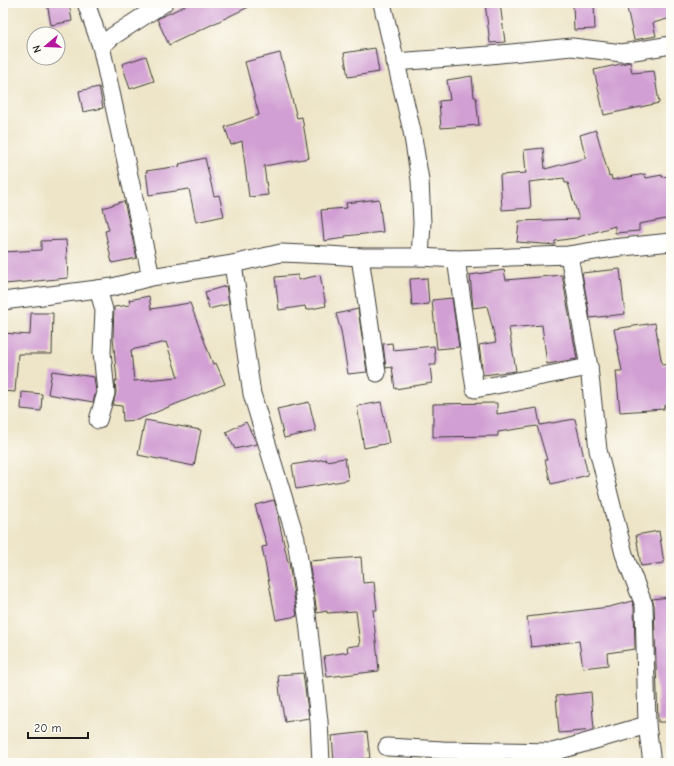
<svg xmlns="http://www.w3.org/2000/svg" width="674" height="766" font-family="'Comic Neue',sans-serif">
  <rect width="100%" height="100%" fill="#fdfcf7"/>
  <filter id="ink" filterUnits="userSpaceOnUse"><feTurbulence type="fractalNoise" baseFrequency=".025" numOctaves="2"/><feDisplacementMap in="SourceGraphic" scale="8" xChannelSelector="R" yChannelSelector="G"/><feConvolveMatrix kernelMatrix="1 2 1 2 8 2 1 2 1" color-interpolation-filters="sRGB"/></filter>
  <filter id="wash" filterUnits="userSpaceOnUse"><feTurbulence type="fractalNoise" baseFrequency=".012" numOctaves="4" result="noise"/><feDisplacementMap in="SourceGraphic" scale="16" xChannelSelector="R" yChannelSelector="G"/><feGaussianBlur stdDeviation="0.9" result="paint"/><feColorMatrix in="noise" values="0 0 0 0 0 0 0 0 0 0 0 0 0 0 0 0 0 1.4 0 .05"/><feComposite in="paint" operator="in"/></filter>
  <g filter="url(#wash)">
    <rect width="100%" height="100%" fill="#eee5c8"/>
    <g id="blocks">
      <!-- building -->
      <g fill="#d19fd3" fill-rule="evenodd">
        <path d="M47,3H69L72,21L51,25Z"/>
        <path d="M191,3H257L169,45L157,19Z"/>
        <path d="M485,3H500L505,42L490,43Z"/>
        <path d="M573,3H594L595,29L574,30Z"/>
        <path d="M626,3H671V18L653,23L656,36L634,40Z"/>
        <path d="M375,48L379,72L348,77L344,53Z"/>
        <path d="M280,53L297,118L302,117L309,158L264,166L268,195L249,197L242,141L231,145L225,127L259,115L245,62Z"/>
        <path d="M146,56L154,81L130,89L122,64Z"/>
        <path d="M630,62L632,73L654,71L659,103L604,115L594,70Z"/>
        <path d="M472,76L474,97H476L479,125L441,128L439,101L450,100L447,80Z"/>
        <path d="M99,87L103,108L83,112L79,91Z"/>
        <path d="M596,130L609,176L611,175L612,180L645,174L646,178L662,175V177L671,176V218L639,224V231L615,233V226L575,238L555,241V245L517,242L519,221L579,219L568,183H565L564,178L529,182L531,208L502,210L500,175L526,173L524,150L543,148L545,169L586,158L580,135Z"/>
        <path d="M205,158L214,196L219,195L224,216L196,222L189,189L149,195L146,171L180,166L179,164Z"/>
        <path d="M379,199L383,232L345,236V238L324,241L321,210L347,208L346,203Z"/>
        <path d="M124,201L137,258L112,263L105,231L109,230L103,208Z"/>
        <path d="M66,240L68,278L5,284L3,252L41,250V241Z"/>
        <path d="M620,269L625,314L590,318L582,273Z"/>
        <path d="M504,270L506,280L562,275L577,359L547,364L542,325L509,328L516,371L483,375L479,345L496,342L487,306L473,308L470,275Z"/>
        <path d="M298,275V280L320,275L326,306L306,310L305,306L279,310L275,277Z"/>
        <path d="M427,278L429,304L412,306L410,279Z"/>
        <path d="M226,286L229,304L209,309L205,292Z"/>
        <path d="M149,296L151,309L190,303L213,364L216,363L225,384L137,420L123,421L122,406L113,405L116,392L115,380L117,381L113,337L114,307L130,305L129,300ZM166,342L178,377L134,381L131,350Z"/>
        <path d="M452,298L459,347L437,349L432,300Z"/>
        <path d="M358,309L367,372L348,374L341,331L336,314Z"/>
        <path d="M31,313H53L52,354H18L15,392L3,391V333L30,335Z"/>
        <path d="M655,323L662,365L671,364V405L664,406V409L620,412L616,371H622L614,329Z"/>
        <path d="M392,343L393,350L434,346L436,365H430L432,383L395,389L392,367L386,368L383,344Z"/>
        <path d="M52,371L94,377L96,392L93,402L48,394Z"/>
        <path d="M22,392L42,394L41,411L21,409Z"/>
        <path d="M309,402L316,431L284,438L277,409Z"/>
        <path d="M381,402L389,443L364,448L357,406Z"/>
        <path d="M497,403V414L537,408L540,425L575,419L588,475L551,484L545,460H547L537,426L498,432V436L433,437V404Z"/>
        <path d="M145,420L201,430L194,466L138,455Z"/>
        <path d="M246,422L257,444L235,449L226,432Z"/>
        <path d="M345,458L348,480L296,489L292,465L326,459V461Z"/>
        <path d="M274,500L279,517H278L288,562H289L297,616L276,620L262,547L267,546L255,505Z"/>
        <path d="M659,531L664,563L641,566L636,535Z"/>
        <path d="M361,557L363,583L374,582L377,610H373L379,671L327,677L324,656L348,652L347,647L360,645L356,611L327,613V611L317,613L309,561Z"/>
        <path d="M671,597V722H658L654,605L652,599Z"/>
        <path d="M632,601L634,607L635,649L607,653L608,665L583,668L579,641L531,647L527,617L609,607Z"/>
        <path d="M303,673L309,718L285,722L280,695L278,675Z"/>
        <path d="M591,692L594,730L559,733L556,696Z"/>
        <path d="M367,732L370,758L334,762L332,736Z"/>
      </g>
    </g>
  </g>
  <g filter="url(#ink)">
    <use href="#blocks" fill-opacity="0" stroke="#3c3a36" stroke-width="1"/>
    <g fill="none" stroke-linecap="round" stroke-linejoin="round">
      <defs>
        <g id="minor">
          <path d="M86,3L101,46L151,277"/>
          <path d="M382,3L412,131L420,180L422,223L420,257"/>
          <path d="M101,46L113,36L164,3"/>
          <path d="M395,62L490,55L572,47L622,53L671,45"/>
          <path d="M569,255L589,367L598,450L624,554L644,605L647,725L652,763"/>
          <path d="M360,257L377,373"/>
          <path d="M456,259L475,389L589,367"/>
          <path d="M233,264L252,394L296,539L308,622L319,721L321,763"/>
          <path d="M98,289L104,310L102,352L106,393L98,420"/>
          <path d="M3,301L113,287L151,277L233,264L281,253L328,255L360,257H420L456,259L569,255L613,248L671,242"/>
          <path d="M387,747L443,750L553,752L647,725"/>
        </g>
      </defs>
      <!-- minor casing -->
      <use href="#minor" stroke="#3c3a36" stroke-width="19"/>
      <!-- minor -->
      <use href="#minor" stroke="#fff" stroke-width="17"/>
    </g>
  </g>
  <!-- margin -->
  <rect width="674" height="766" fill="none" stroke="#fdfcf7" stroke-width="16"/>
  <!-- north arrow -->
  <g transform="translate(46 46) rotate(251)"><circle r="19" fill="#fdfcf7" stroke="#a3a29f"/>
  <path d="M0-3L7 15L0 10L-7 15Z" fill="#b5179e"/>
  <text y="-6" font-size="11" font-weight="bold" text-anchor="middle" fill="#1c1c1c">N</text>
  </g>
  <!-- scale -->
  <path d="M28 732v6h60v-6" fill="none" stroke="#1c1c1c" stroke-width="2"/>
  <text x="34" y="732" font-size="12" fill="#1c1c1c" stroke="#fdfcf7" stroke-width="3" paint-order="stroke">20 m</text>
</svg>
